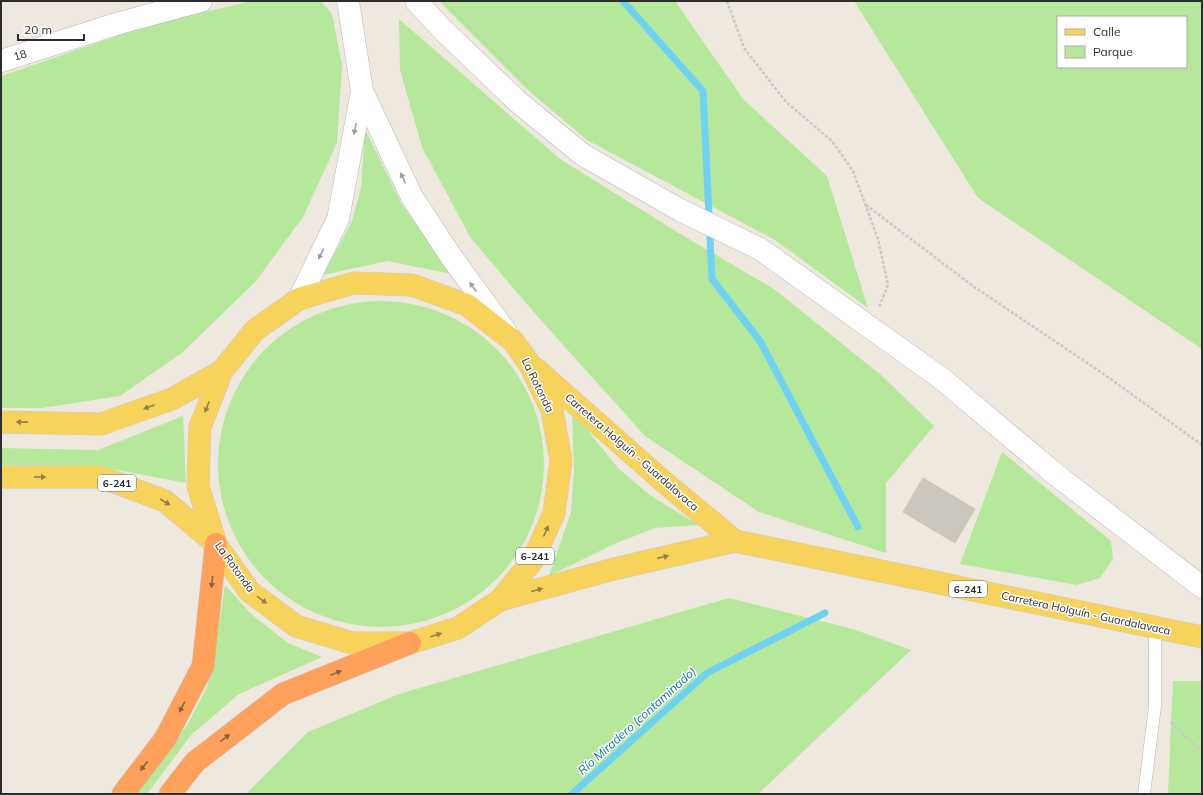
<svg xmlns="http://www.w3.org/2000/svg" width="1203" height="795" font-family="Mulish,sans-serif">
  <rect width="100%" height="100%" fill="#efe8df"/>
  <!-- green -->
  <g fill="#b5e89a" fill-rule="evenodd">
    <path d="M252,1H321L332,14L342,65L337,143L303,217L256,281L183,352L120,396L42,408H1V76L152,24Z"/>
    <path d="M439,1H675L743,99L827,176L868,308L775,240L587,140L529,91Z"/>
    <path d="M854,1H1202V349L978,198ZM1058,17H1186V67H1058Z"/>
    <path d="M399,19L560,159L682,235L774,289L881,375L934,426L886,483V553L759,512L645,436L537,316L470,237L422,147L400,70Z"/>
    <path d="M365,129L401,203L452,274L387,261L323,275L352,221L361,188Z"/>
    <circle cx="381" cy="464" r="163"/>
    <path d="M572,411L618,468L651,496L699,525L655,528L614,544L549,576L571,512L574,470Z"/>
    <path d="M183,416L186,483L102,467L1,465V448L98,450Z"/>
    <path d="M1002,452L1111,541L1113,559L1100,578L1077,585L960,564Z"/>
    <path d="M225,585L251,614L288,643L322,657L239,694L191,735L147,794H136L187,725L207,687L217,640Z"/>
    <path d="M729,598L853,629L911,650L758,794H246L308,732L399,694Z"/>
    <path d="M1173,681H1202V794H1168Z"/>
  </g>
  <g fill="none" stroke-linecap="round" stroke-linejoin="round">
    <!-- stream -->
    <g stroke="#6fd2f5" stroke-width="7">
      <path d="M623,1L703,91L712,279L760,341L858,527"/>
      <path d="M572,794L707,673L825,613"/>
    </g>
  </g>
  <!-- building -->
  <path fill="#cbc6be" stroke="#cbc4b8" d="M923,478L975,509L955,543L903,512Z"/>
  <g fill="none" stroke-linecap="round" stroke-linejoin="round">
    <defs>
      <path id="lane" d="M1144,794L1155,706V627"/>
      <g id="street">
        <path d="M416,1L442,29L517,101L583,155L680,210L760,249L941,378L1055,474L1202,587"/>
        <path d="M1,61L116,24L201,1"/>
      </g>
      <g id="secondary">
        <path d="M348,1L362,91L412,197L450,255L506,332"/>
        <path d="M299,299L338,219L362,91"/>
      </g>
      <g id="primary">
        <path d="M536,369L664,482L735,541"/>
        <path d="M1,422L101,424L172,399L222,371L255,330L299,299L354,283L412,285L467,305L513,341L529,363L552,410L561,461L554,513L533,560L500,600L458,628L410,643H352L296,626L249,591L216,544L198,486L200,427L222,371"/>
        <path d="M1,477H101L165,501L216,544"/>
        <path d="M500,600L614,569L735,541L1202,637"/>
      </g>
      <g id="highway">
        <path d="M123,794L165,739L203,666L216,544"/>
        <path d="M170,794L195,762L283,694L410,643"/>
      </g>
    </defs>
    <!-- lane casing -->
    <use href="#lane" stroke="#b3b6c1" stroke-width="13"/>
    <!-- street casing -->
    <use href="#street" stroke="#b3b6c1" stroke-width="23"/>
    <!-- secondary casing -->
    <use href="#secondary" stroke="#b3b6c1" stroke-width="23"/>
    <!-- primary casing -->
    <use href="#primary" stroke="#c8c8c8" stroke-width="23"/>
    <!-- highway casing -->
    <use href="#highway" stroke="#c8c8c8" stroke-width="23"/>
    <!-- path -->
    <g stroke="#c8c8c8" stroke-width="2.5" stroke-dasharray="3 2" stroke-linecap="butt">
      <path d="M727,1L744,48L786,102L832,141L853,171L878,239L888,285L879,307"/>
      <path d="M866,205L973,286L1105,375L1202,445"/>
      <path d="M1171,722L1202,752"/>
    </g>
    <!-- lane -->
    <use href="#lane" stroke="#fff" stroke-width="12"/>
    <!-- street -->
    <use href="#street" stroke="#fff" stroke-width="22"/>
    <!-- secondary -->
    <use href="#secondary" stroke="#fff" stroke-width="22"/>
    <!-- primary -->
    <use href="#primary" stroke="#f8d35c" stroke-width="22"/>
    <!-- highway -->
    <use href="#highway" stroke="#ffa15b" stroke-width="22"/>
  </g>
  <!-- one-way arrows -->
  <defs><path id="oneway-solid" d="M-6-.8H1V-3.2L6.5 0L1 3.2V.8H-6Z"/></defs>
  <g fill="#a0a0a0">
    <use href="#oneway-solid" transform="translate(355 129) rotate(101)"/>
    <use href="#oneway-solid" transform="translate(403 178) rotate(-115)"/>
    <use href="#oneway-solid" transform="translate(321 254) rotate(116)"/>
    <use href="#oneway-solid" transform="translate(473 287) rotate(-126)"/>
  </g>
  <g fill="#928044">
    <use href="#oneway-solid" transform="translate(149 407) rotate(160)"/>
    <use href="#oneway-solid" transform="translate(207 407) rotate(111)"/>
    <use href="#oneway-solid" transform="translate(22 422) rotate(-179)"/>
    <use href="#oneway-solid" transform="translate(40 477)"/>
    <use href="#oneway-solid" transform="translate(165 502) rotate(31)"/>
    <use href="#oneway-solid" transform="translate(546 531) rotate(-66)"/>
    <use href="#oneway-solid" transform="translate(663 557) rotate(-13)"/>
    <use href="#oneway-solid" transform="translate(537 590) rotate(-15)"/>
    <use href="#oneway-solid" transform="translate(262 600) rotate(36)"/>
    <use href="#oneway-solid" transform="translate(436 635) rotate(-17)"/>
  </g>
  <g fill="#8c6142">
    <use href="#oneway-solid" transform="translate(212 582) rotate(96)"/>
    <use href="#oneway-solid" transform="translate(336 673) rotate(-22)"/>
    <use href="#oneway-solid" transform="translate(182 707) rotate(118)"/>
    <use href="#oneway-solid" transform="translate(225 738) rotate(-38)"/>
    <use href="#oneway-solid" transform="translate(144 766) rotate(127)"/>
  </g>
  <g text-anchor="middle" stroke-width="3" stroke-linejoin="round" paint-order="stroke">
    <!-- shield labels -->
    <g fill="#fff" stroke="#6c6c6c" stroke-width="1">
      <rect x="98" y="475" width="38" height="16" rx="3"/>
      <rect x="516" y="548" width="38" height="16" rx="3"/>
      <rect x="949" y="581" width="38" height="16" rx="3"/>
    </g>
    <g font-size="10" font-weight="bold" fill="#2d2d2d">
      <text x="117" y="487">6-241</text>
      <text x="535" y="560">6-241</text>
      <text x="968" y="593">6-241</text>
    </g>
    <!-- street labels -->
    <g font-size="11" fill="#2d2d2d" stroke="#fff">
      <text transform="translate(20 55) rotate(-18)" y="4">18</text>
      <text transform="translate(538 385) rotate(64)" y="4">La Rotonda</text>
      <text transform="translate(632 452) rotate(41)" y="4">Carretera Holguín - Guardalavaca</text>
      <text transform="translate(235 567) rotate(54)" y="4">La Rotonda</text>
      <text transform="translate(1086 613) rotate(12)" y="4">Carretera Holguín - Guardalavaca</text>
    </g>
    <!-- water labels -->
    <g font-size="12" font-style="italic" fill="#0771a8" stroke="#fff">
      <text transform="translate(637 721) rotate(-42)" y="4">Río Miradero (contaminado)</text>
    </g>
  </g>
  <!-- border -->
  <rect width="1203" height="795" fill="none" stroke="#2d2d2d" stroke-width="4"/>
  <!-- legend -->
  <rect x="1057" y="16" width="130" height="52" fill="#ffffff" stroke="#ababab"/>
  <rect x="1065" y="29" width="20" height="6" fill="#f8d35c" stroke="#ababab"/>
  <text x="1093" y="36" font-size="12" fill="#2d2d2d">Calle</text>
  <rect x="1065" y="46" width="20" height="12" fill="#b5e89a" stroke="#ababab"/>
  <text x="1093" y="56" font-size="12" fill="#2d2d2d">Parque</text>
  <!-- scale -->
  <path d="M18 34v6h66v-6" fill="none" stroke="#2d2d2d" stroke-width="2"/>
  <text x="24" y="34" font-size="12" fill="#2d2d2d" stroke="#ffffff" stroke-width="3" paint-order="stroke">20 m</text>
</svg>
